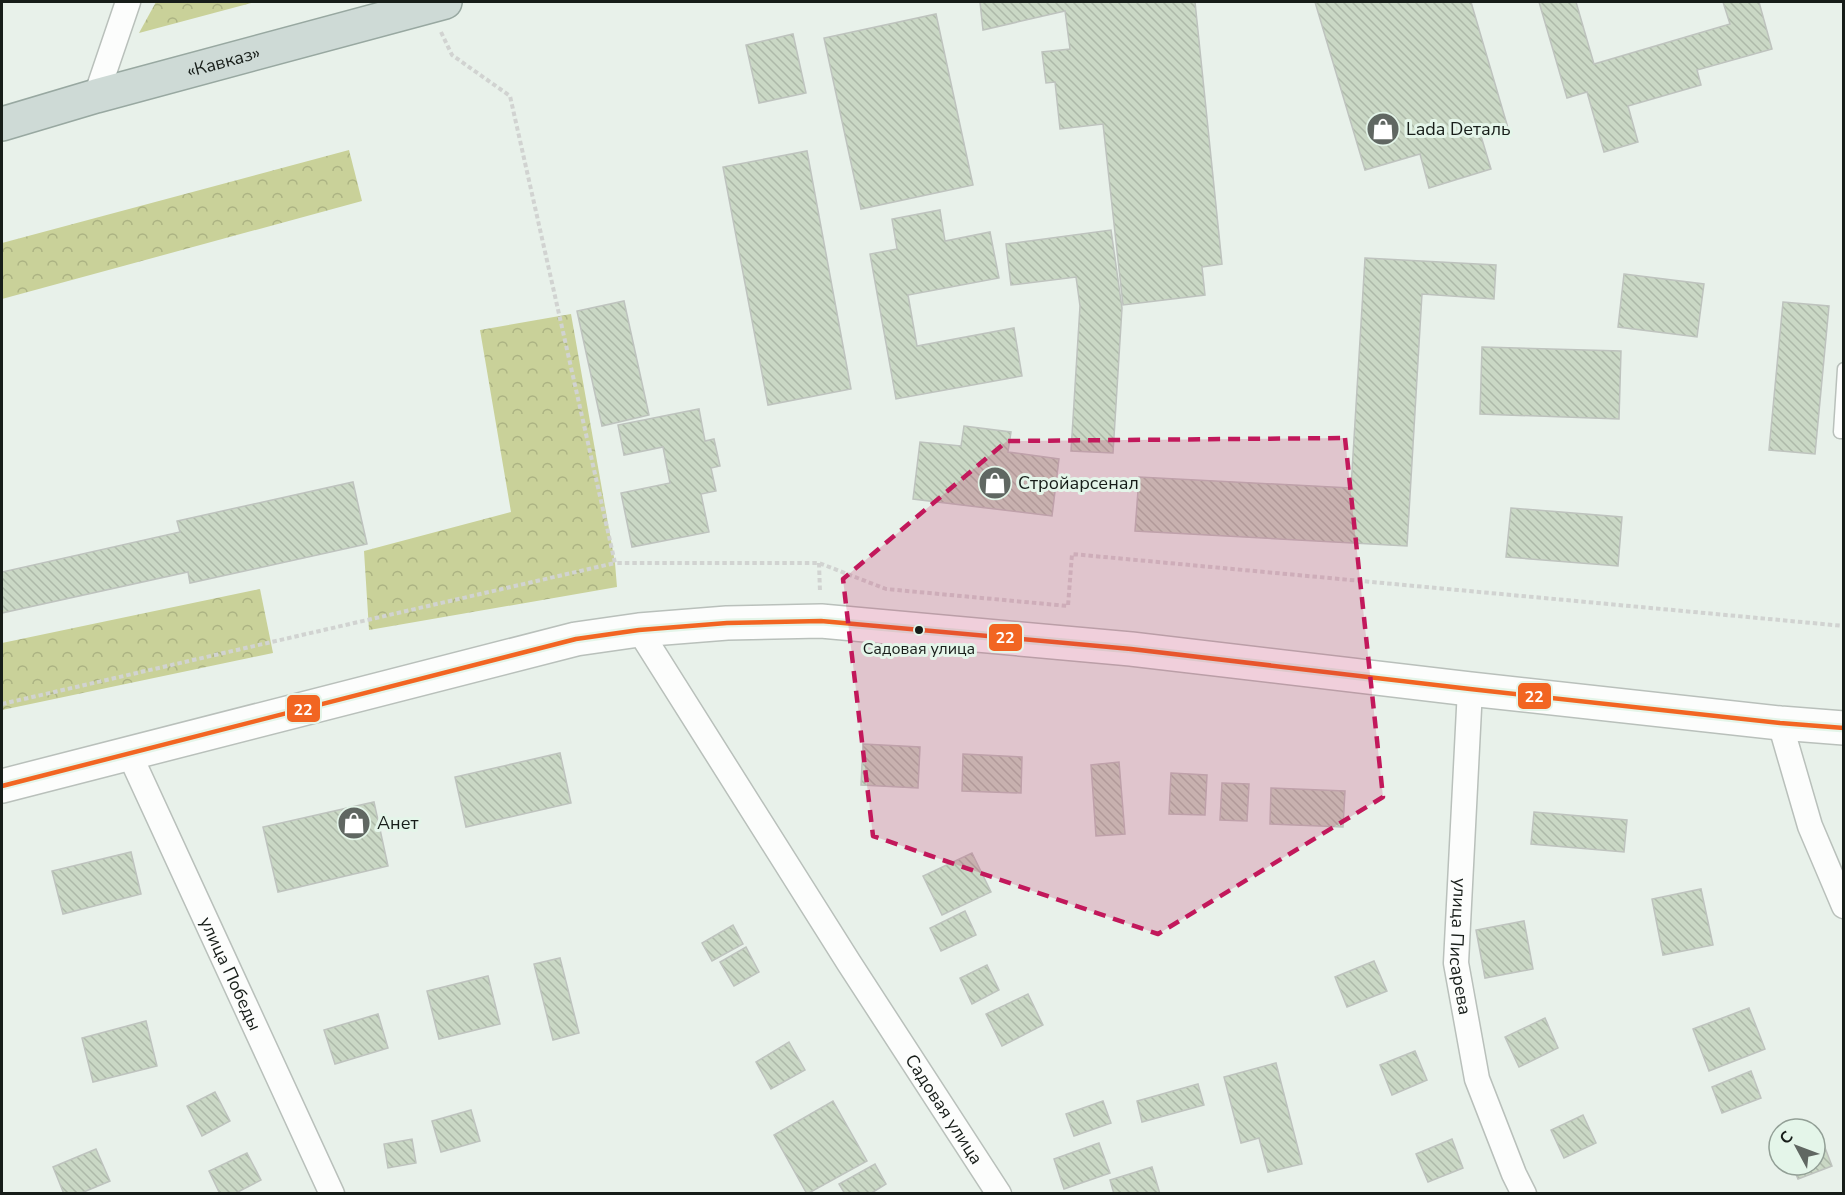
<svg xmlns="http://www.w3.org/2000/svg" width="1845" height="1195" font-family="'Nunito Sans',sans-serif">
  <defs>
    <pattern id="forest-crowns" width="20" height="18" patternUnits="userSpaceOnUse" patternTransform="scale(1.5)"><rect width="20" height="18" fill="#c9d199"/><path d="M2 6a3 3 0 1 1 6 0M12 15a3 3 0 1 1 6 0" fill="none" stroke="#acb383"/></pattern>
    <pattern id="building-back-hatch" width="6" height="6" patternUnits="userSpaceOnUse" patternTransform="scale(1.5)"><rect width="6" height="6" fill="#cad8c5"/><path d="M-1 5l2 2M0 0l6 6M5-1l2 2" fill="none" stroke="#adb9a9"/></pattern>
  </defs>
  <rect width="100%" height="100%" fill="#e8f1ea"/>
  <!-- forest -->
  <g fill="url(#forest-crowns)">
    <path d="M156,2H255L139,33Z"/>
    <path d="M349,150L362,201L2,299V243Z"/>
    <path d="M571,314L615,563L617,587L369,630L364,551L511,512L480,330Z"/>
    <path d="M260,589L273,653L2,710V643Z"/>
  </g>
  <!-- building -->
  <g fill="url(#building-back-hatch)" stroke="#bec3be" stroke-width="1.5">
    <path d="M980,2H1195L1222,264L1202,267L1205,295L1123,305L1103,124L1060,129L1055,82L1046,83L1042,52L1070,49L1065,11L983,30Z"/>
    <path d="M1315,2H1471L1508,128L1481,136L1491,169L1429,188L1420,154L1365,170Z"/>
    <path d="M1539,2H1576L1594,64L1730,24L1723,2H1759L1772,49L1697,70L1701,85L1628,106L1638,142L1604,152L1587,92L1567,98Z"/>
    <path d="M936,14L973,185L861,209L824,38Z"/>
    <path d="M793,34L806,93L759,103L746,45Z"/>
    <path d="M807,151L851,389L768,405L723,167Z"/>
    <path d="M940,210L945,241L990,232L999,278L908,295L917,346L1014,328L1022,376L896,399L870,254L897,249L892,219Z"/>
    <path d="M1111,230L1122,308L1113,453L1071,451L1080,306L1076,277L1011,285L1006,244Z"/>
    <path d="M1365,258L1496,265L1494,299L1422,294L1407,546L1135,531L1139,477L1351,488Z"/>
    <path d="M1624,274L1704,284L1697,337L1618,327Z"/>
    <path d="M624,301L649,415L602,426L577,311Z"/>
    <path d="M1783,302L1829,306L1815,454L1769,450Z"/>
    <path d="M1482,347L1621,351L1619,419L1480,414Z"/>
    <path d="M699,409L705,441L714,439L720,466L711,468L716,491L701,494L709,532L632,547L621,493L670,483L663,447L624,455L618,425Z"/>
    <path d="M964,426L1011,432L1008,452L1059,459L1052,516L913,499L920,442L961,446Z"/>
    <path d="M353,482L367,544L190,583L188,572L2,613V572L180,532L177,521Z"/>
    <path d="M1511,508L1622,517L1618,566L1506,557Z"/>
    <path d="M863,744L920,747L918,788L861,785Z"/>
    <path d="M560,753L571,803L466,827L455,777Z"/>
    <path d="M963,754L1022,757L1021,793L962,791Z"/>
    <path d="M1119,762L1125,834L1096,836L1091,765Z"/>
    <path d="M1171,773L1207,775L1205,815L1169,814Z"/>
    <path d="M1222,783L1249,784L1247,821L1220,820Z"/>
    <path d="M1271,788L1345,791L1343,827L1270,824Z"/>
    <path d="M374,802L388,866L278,892L263,827Z"/>
    <path d="M1534,812L1627,820L1624,852L1531,844Z"/>
    <path d="M131,852L141,894L63,914L52,871Z"/>
    <path d="M972,853L991,892L942,915L923,876Z"/>
    <path d="M1701,889L1713,945L1663,955L1652,899Z"/>
    <path d="M965,911L976,935L941,951L930,928Z"/>
    <path d="M1524,921L1533,969L1485,978L1476,930Z"/>
    <path d="M733,925L743,944L712,961L702,943Z"/>
    <path d="M746,947L759,972L734,986L720,962Z"/>
    <path d="M560,958L579,1033L553,1040L534,964Z"/>
    <path d="M1374,961L1387,991L1347,1007L1335,977Z"/>
    <path d="M987,965L999,990L972,1004L960,978Z"/>
    <path d="M488,976L500,1024L439,1039L427,991Z"/>
    <path d="M1028,994L1043,1025L1002,1046L986,1014Z"/>
    <path d="M1749,1008L1765,1049L1709,1071L1693,1029Z"/>
    <path d="M378,1014L388,1048L335,1064L324,1030Z"/>
    <path d="M1545,1018L1558,1048L1519,1067L1505,1037Z"/>
    <path d="M146,1021L157,1066L93,1082L82,1038Z"/>
    <path d="M789,1042L805,1070L771,1089L756,1062Z"/>
    <path d="M1415,1051L1427,1080L1392,1095L1380,1065Z"/>
    <path d="M1276,1063L1302,1164L1268,1172L1259,1138L1241,1143L1224,1077Z"/>
    <path d="M1751,1071L1761,1098L1722,1113L1712,1087Z"/>
    <path d="M1198,1084L1204,1105L1142,1122L1137,1101Z"/>
    <path d="M215,1092L230,1121L202,1136L187,1106Z"/>
    <path d="M833,1101L867,1161L807,1194L774,1135Z"/>
    <path d="M1103,1101L1111,1123L1074,1136L1066,1114Z"/>
    <path d="M471,1110L480,1141L441,1152L432,1121Z"/>
    <path d="M1583,1115L1596,1143L1564,1158L1551,1130Z"/>
    <path d="M1821,1137L1832,1166L1798,1179L1792,1165H1815V1139Z"/>
    <path d="M412,1139L416,1163L388,1168L384,1144Z"/>
    <path d="M1452,1139L1463,1168L1428,1182L1416,1154Z"/>
    <path d="M1099,1143L1110,1173L1064,1189L1054,1159Z"/>
    <path d="M96,1149L110,1181L79,1194H64L53,1167Z"/>
    <path d="M247,1153L261,1180L234,1194H220L209,1171Z"/>
    <path d="M875,1164L886,1184L870,1194H845L839,1184Z"/>
    <path d="M1152,1167L1160,1194H1114L1110,1180Z"/>
  </g>
  <g fill="none" stroke-linecap="round" stroke-linejoin="round">
    <defs>
      <path id="lane" d="M1844,369L1840,432H1844"/>
      <g id="street">
        <path d="M96,96L128,2"/>
        <path id="s1" d="M639,630L849,963L999,1194"/>
        <path id="s2" d="M1470,689L1456,963L1477,1079L1514,1174L1524,1194"/>
        <path d="M1780,723L1810,826L1844,906"/>
        <path id="s3" d="M129,753L332,1194"/>
      </g>
      <path id="secondary" d="M2,786L576,639L639,630L727,623L821,621L1131,649L1470,689L1780,723L1844,728"/>
      <g id="highway">
        <path id="s4" d="M2,124L96,96L445,2"/>
      </g>
    </defs>
    <!-- lane casing -->
    <use href="#lane" stroke="#b9c0bb" stroke-width="15"/>
    <!-- street casing -->
    <use href="#street" stroke="#b9c0bb" stroke-width="27"/>
    <!-- secondary casing -->
    <use href="#secondary" stroke="#b9c0bb" stroke-width="36"/>
    <!-- highway casing -->
    <use href="#highway" stroke="#98a8a1" stroke-width="36"/>
    <!-- path -->
    <g stroke="#d1d3d1" stroke-width="4" stroke-dasharray="4.5 3" stroke-linecap="butt">
      <path d="M441,32L452,55L510,96L615,563H819L886,589L1068,606L1072,554L1844,626"/>
      <path d="M819,563L820,592"/>
      <path d="M2,704L615,563"/>
    </g>
    <!-- lane -->
    <use href="#lane" stroke="#fcfdfc" stroke-width="12"/>
    <!-- street -->
    <use href="#street" stroke="#fcfdfc" stroke-width="24"/>
    <!-- secondary -->
    <use href="#secondary" stroke="#fcfdfc" stroke-width="33"/>
    <!-- highway -->
    <use href="#highway" stroke="#cedad6" stroke-width="33"/>
    <defs>
      <path id="bus-1" d="M2,786L576,639L639,630L727,623L821,621L1131,649L1470,689L1780,723L1844,728"/>
    </defs>
    <!-- bus-1 casing -->
    <use href="#bus-1" stroke="#e4f5e9" stroke-width="9"/>
    <!-- bus-1 -->
    <use href="#bus-1" stroke="#f26522" stroke-width="4.5"/>
  </g>
  <!-- marked area -->
  <path fill="#c2185b" fill-opacity="0.2" stroke="#c2185b" stroke-width="4.5" stroke-dasharray="12 8" stroke-linejoin="round" d="M1345,438L1383,797L1158,934L873,836L843,579L1007,441Z"/>
  <!-- icons -->
  <defs>
    <symbol id="shop-disc" viewBox="-11 -11 22 22"><circle r="9.5" fill="#606762" stroke="#e4f5e9"/><path d="M-5-2.5h2.3a2.7 3.5 0 0 1 5.4 0H5L5.5 6h-11ZM-1.5-2.5h3a1.5 2.3 0 0 0-3 0Z" fill="#fff"/></symbol>
  </defs>
  <g fill-rule="evenodd">
    <use href="#shop-disc" x="1364" y="110" width="38" height="38"/>
    <use href="#shop-disc" x="976" y="464" width="38" height="38"/>
    <use href="#shop-disc" x="335" y="804" width="38" height="38"/>
  </g>
  <!-- markers -->
  <circle fill="#171d19" stroke="#e4f5e9" stroke-width="2" cx="919" cy="630" r="5"/>
  <g text-anchor="middle" stroke-width="6" stroke-linejoin="round" paint-order="stroke">
    <!-- bus labels -->
    <g font-size="16" fill="#171d19" stroke="#e4f5e9">
      <text x="919" y="654">Садовая улица</text>
    </g>
    <!-- street labels -->
    <g font-size="18" fill="#171d19" stroke="#e4f5e9">
      <text dy="6" stroke="none"><textPath href="#s4" startOffset="230">«Кавказ»</textPath></text>
      <text dy="6" stroke="none"><textPath href="#s2" startOffset="258">улица Писарева</textPath></text>
      <text dy="6" stroke="none"><textPath href="#s3" startOffset="243">улица Победы</textPath></text>
      <text dy="6" stroke="none"><textPath href="#s1" startOffset="568">Садовая улица</textPath></text>
    </g>
    <!-- poi labels -->
    <g font-size="18" fill="#171d19" stroke="#e4f5e9" text-anchor="start">
      <text x="1406" y="135">Lada Dеталь</text>
      <text x="1018" y="489">Стройарсенал</text>
      <text x="377" y="829">Анет</text>
    </g>
  </g>
  <g stroke="#e4f5e9" stroke-width="2">
    <rect x="988" y="623" width="35" height="29" rx="6" fill="#f26522"/>
    <rect x="1517" y="682" width="35" height="28" rx="6" fill="#f26522"/>
    <rect x="286" y="694" width="35" height="29" rx="6" fill="#f26522"/>
  </g>
  <g font-size="16" text-anchor="middle" font-weight="bold" fill="#fff">
    <text x="1005" y="643">22</text>
    <text x="1534" y="702">22</text>
    <text x="303" y="715">22</text>
  </g>
  <!-- border -->
  <rect width="1845" height="1195" fill="none" stroke="#171d19" stroke-width="6"/>
  <!-- north arrow -->
  <g transform="translate(1797 1147) rotate(311)"><circle r="28" fill="#e4f5e9" stroke="#929f96" stroke-width="1.5"/>
  <path d="M0-4.5L10 22L0 15L-10 22Z" fill="#606762"/>
  <text y="-9" font-size="16" font-weight="bold" text-anchor="middle" fill="#171d19">С</text>
  </g>
</svg>
